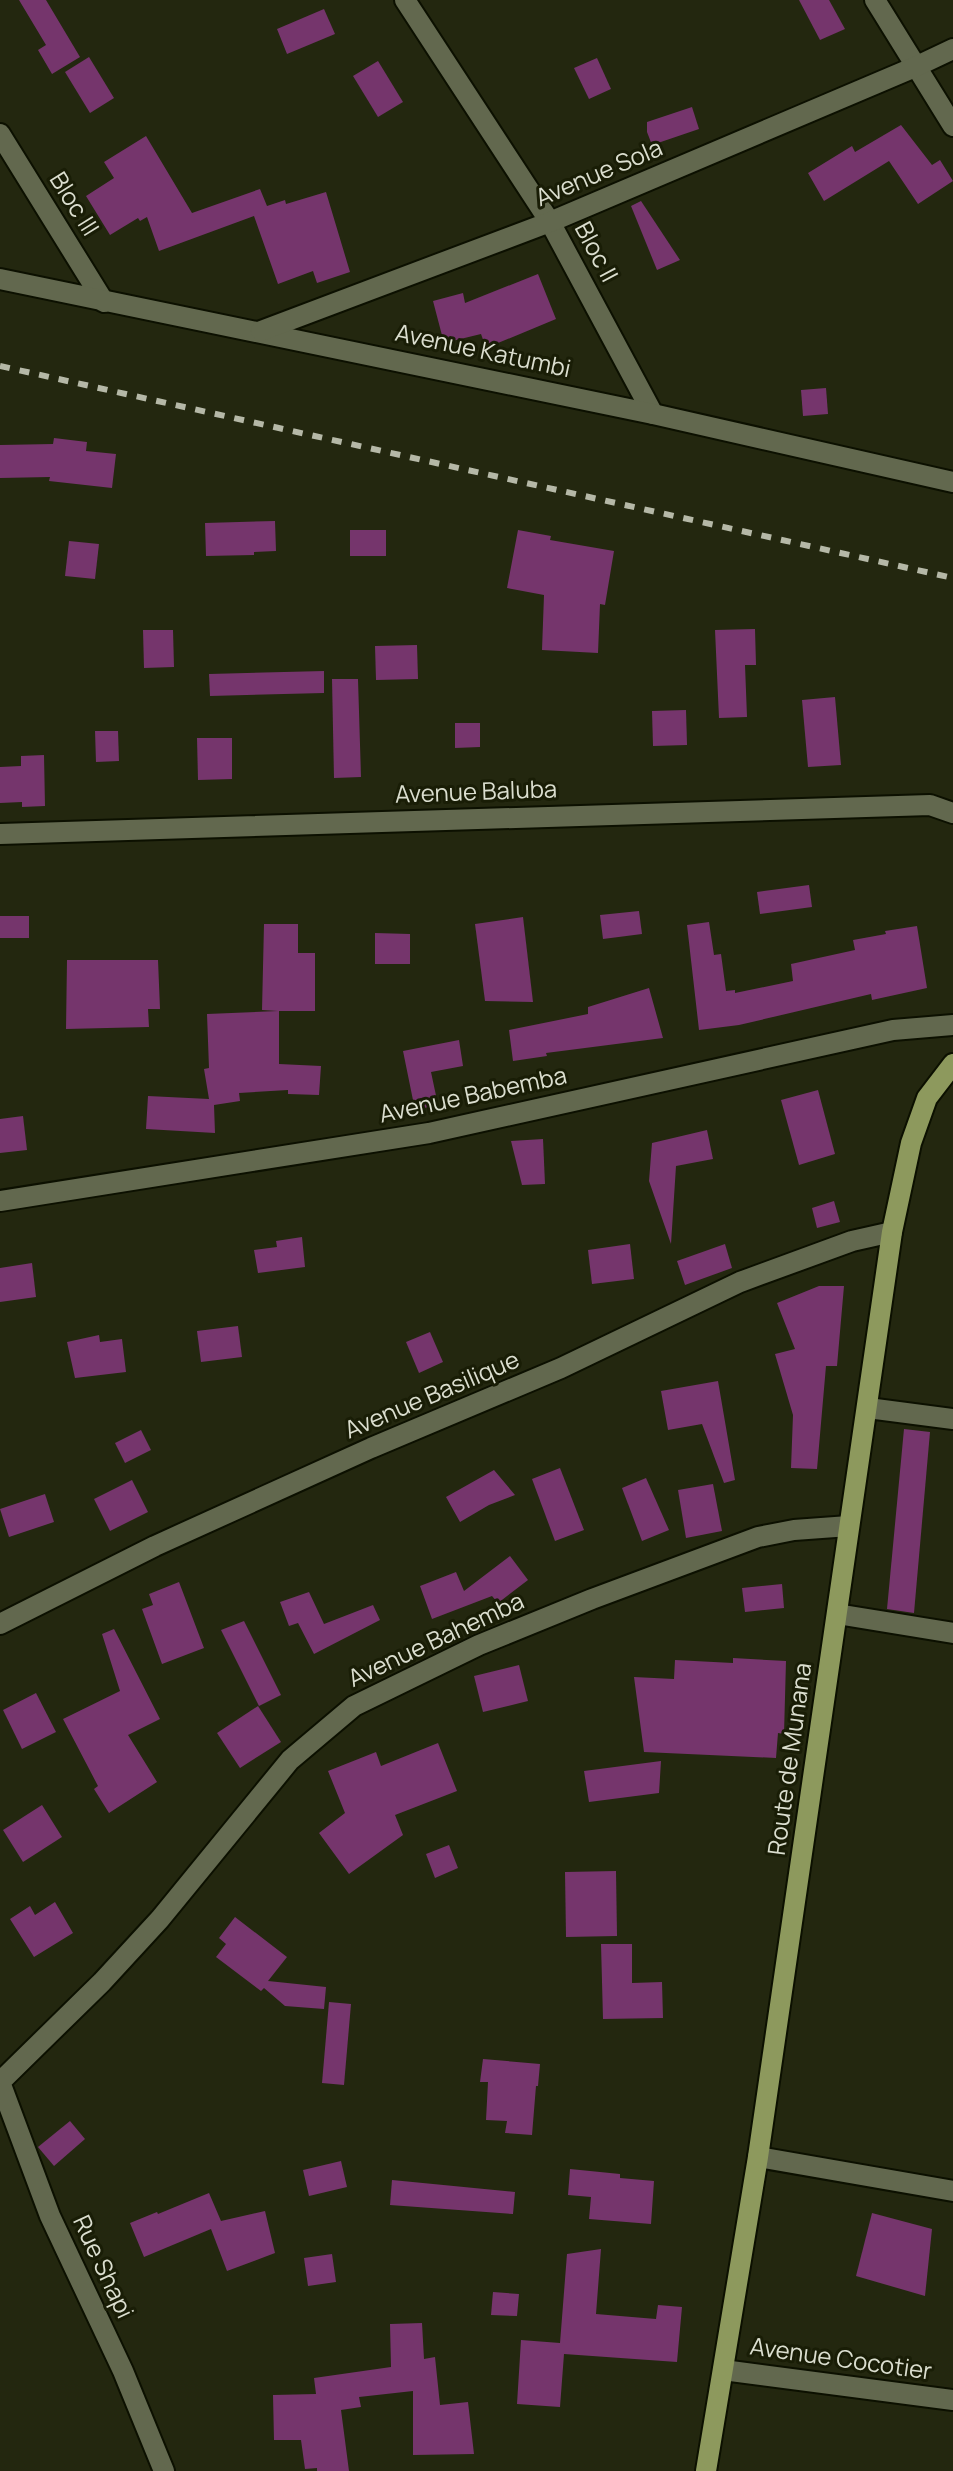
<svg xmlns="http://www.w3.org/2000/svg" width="953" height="2471" font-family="Manrope,sans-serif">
  <rect width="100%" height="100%" fill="#23270f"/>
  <!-- building -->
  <g fill="#75356c">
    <path d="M19,0H46L80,57L52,74L38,50L46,45Z"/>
    <path d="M799,0H829L845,29L820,40Z"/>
    <path d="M324,9L335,34L287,54L277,29Z"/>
    <path d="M89,57L114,98L90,113L65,72Z"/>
    <path d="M597,58L611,89L589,99L574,68Z"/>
    <path d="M378,61L403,102L378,117L353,76Z"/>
    <path d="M692,107L699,129L652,145L647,132V122Z"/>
    <path d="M901,125L932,165L940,160L953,181L918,204L889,161L824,201L808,173L852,146L855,152Z"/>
    <path d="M146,136L192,213L260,189L267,206L285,200L286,204L326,192L350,272L317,283L313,271L278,284L254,216L159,251L147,217L140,221L138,218L110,235L86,196L114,178L104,162Z"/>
    <path d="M641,201L680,260L657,270L631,206Z"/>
    <path d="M538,274L556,319L486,348L481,334L444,343L433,301L463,293L465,303Z"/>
    <path d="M826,388L828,414L803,416L801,390Z"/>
    <path d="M54,438L87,442L86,451L116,454L112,488L49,481L50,477L0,478V445L53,444Z"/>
    <path d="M275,521L276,551L254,552V555L206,556L205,523Z"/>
    <rect x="350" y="530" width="36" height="26"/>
    <path d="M518,530L551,536L550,540L614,551L605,605L600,604L598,653L542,650L544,595L507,588Z"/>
    <path d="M69,541L99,544L95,579L65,576Z"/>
    <path d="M755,629L756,665H745L747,717L719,718L715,630Z"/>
    <path d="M143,630H173L174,667L144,668Z"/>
    <path d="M417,645L418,679L376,680L375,646Z"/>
    <path d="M324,671V693L210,696L209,674Z"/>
    <path d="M332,679H358L361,777L334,778Z"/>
    <path d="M835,697L841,765L808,767L802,700Z"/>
    <path d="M686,710L687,745L653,746L652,711Z"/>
    <path d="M455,723H480V747L455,748Z"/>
    <path d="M95,731H118L119,761L96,762Z"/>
    <path d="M197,738H232V779L198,780Z"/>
    <path d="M44,755L45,806L22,807V802L0,803V767L21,766V756Z"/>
    <path d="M809,885L812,907L760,914L757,892Z"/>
    <path d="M639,911L642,934L603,939L600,915Z"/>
    <rect x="0" y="916" width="29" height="22"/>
    <path d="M523,917L533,1002L485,1001L475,924Z"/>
    <path d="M709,922L714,955L721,954L726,991L735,990V993L793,981L791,964L855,950L853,940L886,934L885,931L917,926L927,988L872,1000L871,994L739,1025L699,1030L687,925Z"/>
    <path d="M264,924H298V953H315V1011H279V1064L321,1066L319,1095L288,1094V1090L239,1093L240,1101L214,1105L215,1133L146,1129L148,1096L209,1099L204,1069L209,1068L207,1014L278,1011L262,1010Z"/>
    <path d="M375,933L410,934V964H375Z"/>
    <path d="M67,960H158L160,1009H148L149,1027L66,1029Z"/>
    <path d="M649,988L663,1038L546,1053L547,1056L513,1061L509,1030L588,1014V1007Z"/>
    <path d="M459,1040L463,1066L431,1072L438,1105L415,1110L403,1051Z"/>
    <path d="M818,1090L835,1154L799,1165L781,1100Z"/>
    <path d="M23,1116L27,1150L0,1153V1119Z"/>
    <path d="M707,1130L713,1159L676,1166L671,1244L649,1181L652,1143Z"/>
    <path d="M543,1139L545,1184L522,1185L511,1141Z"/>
    <path d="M834,1201L840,1222L817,1228L812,1208Z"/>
    <path d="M302,1237L305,1267L258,1273L254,1250L277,1247L276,1241Z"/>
    <path d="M630,1244L634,1279L592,1284L588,1250Z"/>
    <path d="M725,1244L732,1268L685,1285L677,1261Z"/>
    <path d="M32,1263L36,1297L0,1302V1268Z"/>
    <path d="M819,1286H844L837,1366H826L817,1469L791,1468L793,1415L775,1354L795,1349L777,1303Z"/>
    <path d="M238,1326L242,1357L201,1362L197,1331Z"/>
    <path d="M430,1332L443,1362L419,1373L406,1342Z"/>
    <path d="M99,1335L100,1342L122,1339L126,1372L75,1378L67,1342Z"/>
    <path d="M718,1381L735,1480L724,1483L702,1424L668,1430L661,1391Z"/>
    <path d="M904,1429L930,1432L914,1613L887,1609Z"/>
    <path d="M141,1430L151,1450L125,1463L115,1443Z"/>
    <path d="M560,1468L584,1530L555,1541L532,1479Z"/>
    <path d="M494,1470L515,1495L489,1505L460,1522L446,1497Z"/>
    <path d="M646,1478L669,1530L642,1541L622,1488Z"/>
    <path d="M132,1480L148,1512L110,1531L94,1499Z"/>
    <path d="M713,1484L722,1531L686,1538L678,1490Z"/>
    <path d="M45,1494L54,1522L9,1537L0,1509Z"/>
    <path d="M510,1556L528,1580L498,1603L492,1596L432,1619L420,1586L456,1572L464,1591Z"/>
    <path d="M179,1582L204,1648L162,1664L142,1609L153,1605L149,1594Z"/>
    <path d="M782,1584L784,1608L745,1612L742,1588Z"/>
    <path d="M309,1592L324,1624L373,1605L380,1620L314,1654L298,1623L289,1626L280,1602Z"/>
    <path d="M244,1621L281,1695L259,1706L221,1630Z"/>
    <path d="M114,1629L160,1719L128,1735L157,1782L109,1813L94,1789L98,1786L63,1719L120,1691L102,1634Z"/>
    <path d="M733,1658L786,1661L784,1734L778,1733L776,1758L644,1752L634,1677L674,1679L675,1660L733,1663Z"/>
    <path d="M519,1665L528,1701L483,1712L474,1676Z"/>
    <path d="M36,1693L56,1732L22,1749L3,1710Z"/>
    <path d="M258,1706L281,1742L240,1768L217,1733Z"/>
    <path d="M438,1743L457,1791L395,1815L403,1835L349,1874L319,1833L345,1813L328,1771L376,1752L381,1766Z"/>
    <path d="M661,1761L659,1793L589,1802L584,1771Z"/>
    <path d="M42,1805L62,1837L23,1862L3,1830Z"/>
    <path d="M449,1845L458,1868L435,1878L426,1854Z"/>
    <path d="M616,1871L617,1936L566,1937L565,1872Z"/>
    <path d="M55,1902L73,1933L34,1957L10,1919L30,1906L35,1915Z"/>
    <path d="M235,1917L287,1957L268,1981L326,1987L324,2009L285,2006L264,1988L261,1991L216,1957L226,1944L219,1938Z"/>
    <path d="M601,1944H632V1983L662,1982L663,2018L603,2019Z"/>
    <path d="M329,2002L351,2004L344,2085L322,2083Z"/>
    <path d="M483,2059L540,2064L538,2086H536L532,2135L505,2133L507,2121L486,2120L488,2082H480Z"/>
    <path d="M70,2121L85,2139L54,2166L38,2147Z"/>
    <path d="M341,2161L347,2187L309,2196L303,2170Z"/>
    <path d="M570,2169L620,2174V2178L654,2181L651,2224L589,2219L591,2197L568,2195Z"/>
    <path d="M392,2180L515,2192L513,2214L390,2205Z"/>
    <path d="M209,2193L221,2221L265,2211L275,2253L227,2271L211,2229L144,2257L130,2223L157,2212L158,2214Z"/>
    <path d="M872,2213L932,2229L925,2296L856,2276Z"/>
    <path d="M601,2249L596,2314L656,2319L658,2305L682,2307L677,2362L564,2354L560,2407L517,2404L521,2340L560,2343L567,2254Z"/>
    <path d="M332,2254L336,2282L308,2286L304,2258Z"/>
    <path d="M493,2292L519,2294L517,2316L491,2315Z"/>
    <path d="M422,2323L424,2359L435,2357L440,2405L468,2402L474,2454L413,2455V2391L359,2397L361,2407L341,2410L349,2471H317V2468L305,2469L301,2440H274L273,2395L316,2394L314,2378L391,2367L390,2324Z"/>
  </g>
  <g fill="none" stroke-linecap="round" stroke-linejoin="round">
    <defs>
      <g id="minor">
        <path d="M405,0L550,222L653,414"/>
        <path d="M875,0L953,126"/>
        <path d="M0,134L104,302"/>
        <path d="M0,279L653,414L953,482"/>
        <path d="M261,331L550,222L915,67L953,49"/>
        <path d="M0,834L930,805L953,813"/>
        <path d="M0,1201L429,1133L893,1030L953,1025"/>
        <path d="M868,1408L953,1419"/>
        <path d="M837,1614L953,1633"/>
        <path d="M0,1624L155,1546L371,1448L561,1368L740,1282L852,1241L892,1232"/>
        <path d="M758,2157L953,2191"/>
        <path d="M723,2370L953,2400"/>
        <path d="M164,2471L123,2371L50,2216L0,2082L102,1982L160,1919L290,1760L354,1706L479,1645L592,1599L758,1537L794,1530L849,1526"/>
      </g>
      <path id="major" d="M706,2471L758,2157L892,1232L911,1143L927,1098L953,1064"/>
    </defs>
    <!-- minor casing -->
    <use href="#minor" stroke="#0c1000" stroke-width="24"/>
    <!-- major casing -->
    <use href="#major" stroke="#0c1000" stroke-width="24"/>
    <!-- minor -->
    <use href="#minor" stroke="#62684e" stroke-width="20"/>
    <!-- major -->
    <use href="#major" stroke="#8d995d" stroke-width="20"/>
    <!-- rail -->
    <path stroke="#b5b8a7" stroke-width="6" stroke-dasharray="10 10" stroke-linecap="butt" d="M0,366L953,578"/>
  </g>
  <g text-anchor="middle" stroke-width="6" stroke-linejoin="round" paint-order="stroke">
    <!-- street labels -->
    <g font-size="24" fill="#dbdecf" stroke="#191d06">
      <text transform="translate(599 173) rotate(-23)" y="8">Avenue Sola</text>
      <text transform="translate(74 204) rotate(58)" y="8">Bloc III</text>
      <text transform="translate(596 252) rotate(62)" y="8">Bloc II</text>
      <text transform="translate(483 351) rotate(12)" y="8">Avenue Katumbi</text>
      <text transform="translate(476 792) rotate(-2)" y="8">Avenue Baluba</text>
      <text transform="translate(473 1095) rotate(-12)" y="8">Avenue Babemba</text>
      <text transform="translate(432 1395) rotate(-23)" y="8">Avenue Basilique</text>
      <text transform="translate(436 1640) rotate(-25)" y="8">Avenue Bahemba</text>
      <text transform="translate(790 1759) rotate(-82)" y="8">Route de Munana</text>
      <text transform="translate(103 2267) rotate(65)" y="8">Rue Shapi</text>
      <text transform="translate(841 2359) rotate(8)" y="8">Avenue Cocotier</text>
    </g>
  </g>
</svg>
